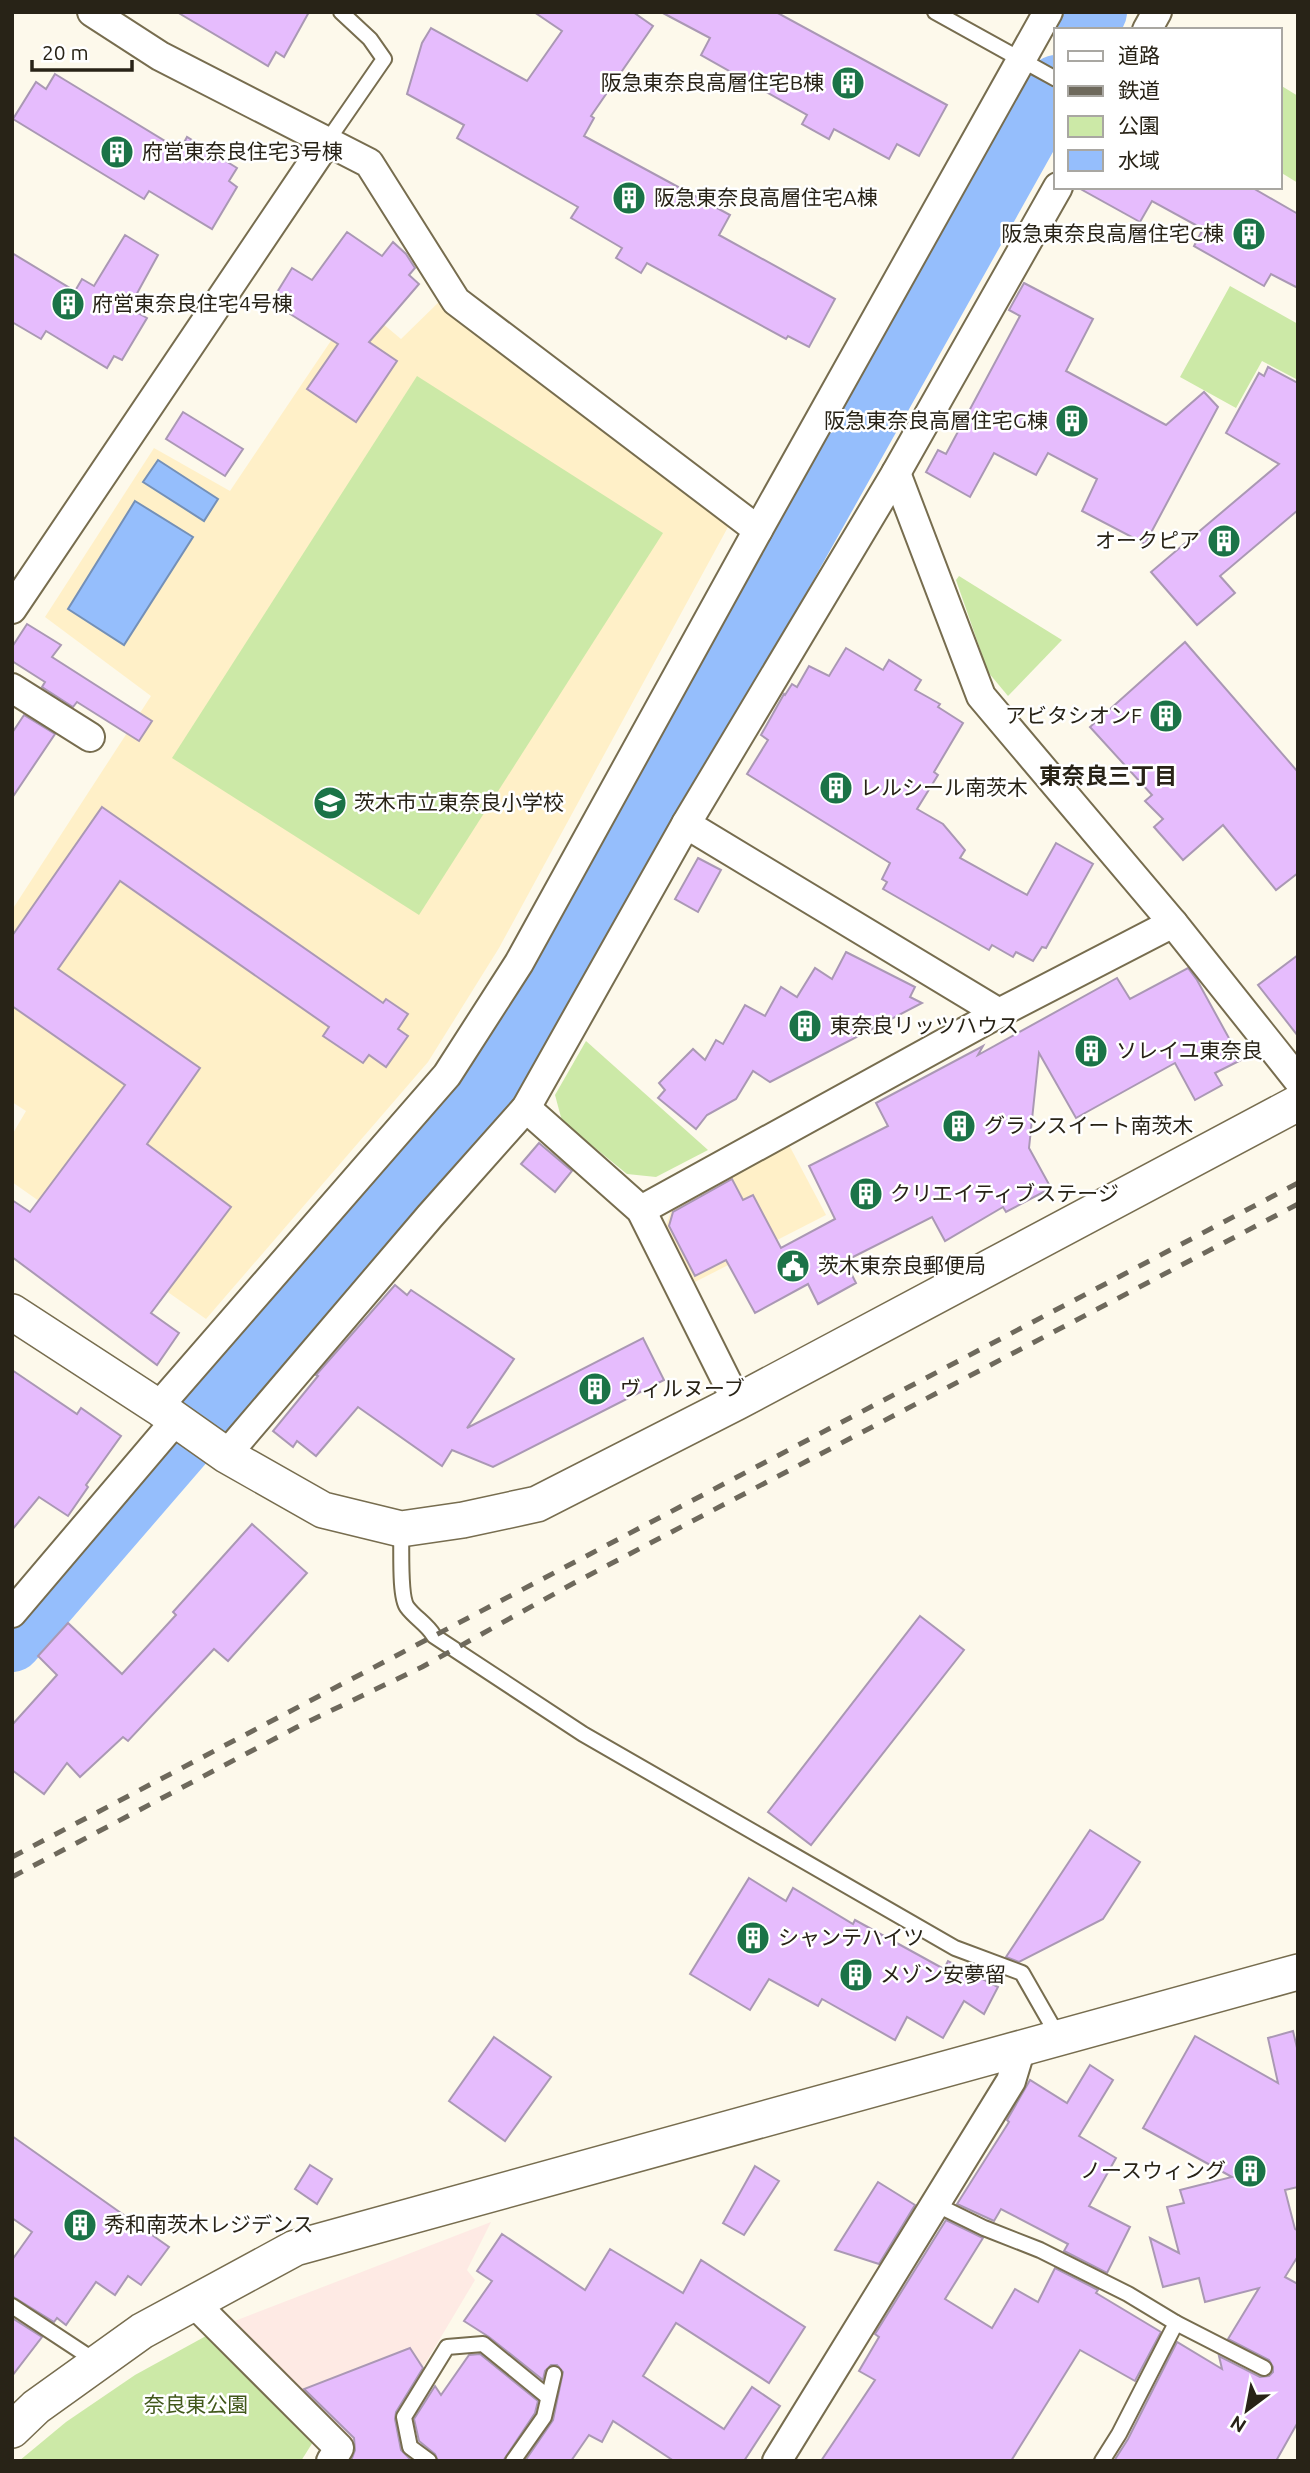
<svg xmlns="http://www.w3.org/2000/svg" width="1310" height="2473" font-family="Ubuntu,'Noto Sans JP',sans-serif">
  <rect width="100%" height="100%" fill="#fdf9eb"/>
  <!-- commercial -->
  <path fill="#feeae4" d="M491,2222L467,2270L475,2280L367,2461H334L227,2324Z"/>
  <!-- built -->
  <g fill="#fff0c8">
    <path d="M444,297L728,527L499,948L428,1062L206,1319L12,1182V1135L26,1111L12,1102V910L151,696L45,617L154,448L230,491L357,302L401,339Z"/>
    <path d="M789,1145L826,1215L695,1282L666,1226L673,1205Z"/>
  </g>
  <!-- green -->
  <g fill="#cce9a7">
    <path d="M1280,85L1298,96V183L1280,172Z"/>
    <path d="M1230,286L1298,324V380L1262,361L1236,408L1180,377Z"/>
    <path d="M417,376L663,533L419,915L172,758Z"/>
    <path d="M959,576L1062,640L1008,696L988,672L956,580Z"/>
    <path d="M586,1041L708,1150L656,1177L627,1174L562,1121L555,1095Z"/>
    <path d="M206,2336L313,2442L301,2461H19L66,2422L135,2375Z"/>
  </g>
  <!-- water -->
  <g fill="#95befc" stroke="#7490b7" stroke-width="2">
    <path d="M158,460L218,499L204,521L143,482Z"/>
    <path d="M135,501L193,537L124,645L68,609Z"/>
  </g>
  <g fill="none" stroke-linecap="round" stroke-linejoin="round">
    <!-- river -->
    <g stroke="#95befc" stroke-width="60">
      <path d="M1087,30L1097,12"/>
      <path d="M12,1642L490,1089L552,986L1056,85"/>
    </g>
  </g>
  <!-- building -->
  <g fill="#e6bcfd" stroke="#aa98b4" stroke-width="2">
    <path d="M177,12H309L284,57L276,52L268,66Z"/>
    <path d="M534,12H633L653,26L591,116L594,118L584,136L730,215L719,235L835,299L809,347L788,336L786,339L647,263L641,273L616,258L622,248L571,218L578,207L457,138L464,125L407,94L422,43L431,28L527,81L562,31Z"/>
    <path d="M661,12H776L947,105L919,156L897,144L889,159L834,129L829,139L802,124L807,115L701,55L710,38Z"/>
    <path d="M55,74L180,150L187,137L237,168L229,181L237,187L212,229L149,191L144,199L13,119L36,82L46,89Z"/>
    <path d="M1077,187H1251L1298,214V288L1271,274L1264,286L1194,246L1203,229L1152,201L1140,222Z"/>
    <path d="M347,232L382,256L393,242L406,254L415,268L409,275L419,284L369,342L397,361L356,422L307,389L338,344L271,302L292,268L312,280Z"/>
    <path d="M125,235L158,255L129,308L147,318L122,360L114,356L107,368L46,331L41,339L12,322V253L75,291L82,279L94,286Z"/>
    <path d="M1024,283L1093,319L1066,371L1166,425L1204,392L1218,407L1145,544L1082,511L1097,479L1048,453L1036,475L994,453L970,497L926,472L938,450L946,454L1020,316L1009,310Z"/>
    <path d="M1268,367L1298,383V510L1220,576L1235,593L1197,625L1151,572L1279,464L1226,433L1259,373L1264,376Z"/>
    <path d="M183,412L243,449L225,476L166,439Z"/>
    <path d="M27,624L61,645L52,657L152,721L139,741L77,702L73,707L42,687L45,682L12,661V647Z"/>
    <path d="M1185,642L1298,772V873L1276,890L1223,825L1183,860L1154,827L1163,819L1145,801L1152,795L1090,727Z"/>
    <path d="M846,648L883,670L889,660L921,680L915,690L940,704L938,707L963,723L934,772L938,775L917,809L943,824L965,850L960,858L1027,895L1056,843L1093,864L1046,948L1042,947L1033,961L1016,952L1013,957L992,945L989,950L883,889L887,882L882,879L890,863L747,774L768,740L761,735L784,694L785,695L792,684L797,687L809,666L829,676Z"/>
    <path d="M24,715L55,734L12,798V733Z"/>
    <path d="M102,807L383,1003L386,999L408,1014L398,1029L408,1036L386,1067L369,1055L363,1063L323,1036L329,1027L120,881L58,969L200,1068L147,1144L231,1207L151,1313L179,1333L157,1365L12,1257V1200L30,1212L125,1085L12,1006V936Z"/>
    <path d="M698,858L721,870L698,912L675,899Z"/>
    <path d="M846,952L915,987L910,997L922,1003L770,1082L753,1071L736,1099L707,1115L696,1129L658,1098L665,1090L659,1083L693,1049L705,1060L716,1040L723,1044L745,1005L765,1016L781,987L797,997L815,968L832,979Z"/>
    <path d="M1298,955V1036L1258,985Z"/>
    <path d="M1188,968L1197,980L1241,1060L1215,1073L1222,1085L1195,1100L1175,1063L1076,1118L1039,1053L1029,1148L1051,1188L1006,1212L1003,1207L945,1241L932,1217L845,1261L856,1283L818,1304L808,1284L755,1313L726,1260L695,1276L669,1226L673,1212L732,1179L743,1200L753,1195L781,1248L835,1219L809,1166L888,1126L876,1103L983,1046L978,1055L1117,978L1130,999Z"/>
    <path d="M539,1143L572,1171L555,1192L521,1164Z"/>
    <path d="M395,1285L407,1295L411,1290L514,1359L467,1428L643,1338L664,1380L493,1467L452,1450L442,1466L358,1407L316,1456L297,1441L293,1447L273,1431L318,1376L316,1375Z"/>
    <path d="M12,1370L77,1414L81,1408L121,1436L86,1485L88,1487L68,1516L39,1497L12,1530Z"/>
    <path d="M252,1524L307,1573L228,1661L214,1649L128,1741L123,1737L80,1777L67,1763L44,1794L12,1770V1725L57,1675L38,1656L68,1623L122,1674L176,1615L173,1612Z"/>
    <path d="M920,1616L964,1650L811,1845L768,1812Z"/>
    <path d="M1090,1830L1140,1862L1103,1919L1019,1962L1006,1957Z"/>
    <path d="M749,1878L786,1901L793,1888L853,1924L855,1920L944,1969L948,1961L998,1987L984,2014L964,2001L943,2038L907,2017L895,2040L822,1999L818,2006L769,1979L750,2010L690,1974Z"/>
    <path d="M1293,2031L1298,2052V2187L1285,2190L1295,2229L1298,2231V2256L1285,2277L1298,2284V2422L1276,2461H1114L1128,2439L1177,2342L1222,2369L1219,2356L1260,2377L1269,2376L1273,2372V2367L1269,2360L1228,2339L1259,2288L1205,2302L1199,2278L1163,2287L1150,2238L1179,2253L1167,2207L1184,2203L1180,2190L1232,2177L1143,2128L1195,2036L1278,2083L1268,2038Z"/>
    <path d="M494,2037L551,2077L505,2141L449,2101Z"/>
    <path d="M1090,2065L1113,2080L1079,2136L1116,2158L1089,2206L1130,2227L1107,2273L1064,2251L1068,2244L1001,2209L994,2221L957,2204L1009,2122L1007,2120L1030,2080L1067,2103Z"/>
    <path d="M12,2136L169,2247L141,2285L128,2276L115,2295L96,2282L66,2325L57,2318L54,2322L12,2296V2260L32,2232L12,2218Z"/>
    <path d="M310,2165L332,2179L317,2204L295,2189Z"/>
    <path d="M755,2166L779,2181L744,2235L723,2223Z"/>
    <path d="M878,2182L915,2205L879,2264L835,2250Z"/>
    <path d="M946,2220L983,2238L945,2299L992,2328L1015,2289L1038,2302L1055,2268L1098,2290L1096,2293L1161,2332L1135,2381L1080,2350L1011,2461H821L875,2380L859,2371L879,2337L875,2334Z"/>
    <path d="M502,2234L585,2290L610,2249L683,2293L701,2260L805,2327L769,2383L676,2323L643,2376L724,2429L752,2387L780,2406L744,2461H674L613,2421L602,2442L589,2435L571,2461H525L553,2420L563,2372L557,2365H551L545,2371L543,2380L489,2337L464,2321L492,2281L477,2271Z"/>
    <path d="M12,2318L42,2337L12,2376Z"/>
    <path d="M410,2348L423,2368L396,2412L395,2419L401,2450L412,2461H351L355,2450L354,2438L304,2389Z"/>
    <path d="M480,2354L538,2401L535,2413L503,2461H438L435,2454L419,2441L414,2419L435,2386L441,2395L469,2355Z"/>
  </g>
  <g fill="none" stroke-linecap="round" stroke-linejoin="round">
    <defs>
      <g id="service">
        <path d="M935,12L1056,79"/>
        <path d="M326,143L384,59L370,39L341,12"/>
        <path d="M401,1529C402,1546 399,1596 407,1607C415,1618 427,1624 434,1636L583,1734L955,1948L1022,1973L1058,2036"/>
        <path d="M935,2204L984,2228L1040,2250L1128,2294L1176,2323L1264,2368"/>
        <path d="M12,2306L97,2362"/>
        <path d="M429,2461L410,2447L404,2417L447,2347L483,2344L548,2397"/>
        <path d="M513,2461L544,2417L554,2374"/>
        <path d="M1102,2461L1119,2434L1176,2323"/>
      </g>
      <g id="minor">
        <path d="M92,12L160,56L369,163L456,301L758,530"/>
        <path d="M1147,30L1157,12"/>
        <path d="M896,473L981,696L1173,923L1298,1080"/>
        <path d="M12,609L326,143"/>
        <path d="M12,688L90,737"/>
        <path d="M686,824L999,1013"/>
        <path d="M526,1108L641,1210L737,1402"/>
        <path d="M641,1210L999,1013L1173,923"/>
        <path d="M158,1407L447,1075L519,963L758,530L1048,12"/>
        <path d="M226,1455L430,1216L526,1108L686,824L896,473L1058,187"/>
        <path d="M12,1613L176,1420"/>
        <path d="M194,2303L339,2448L331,2461"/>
        <path d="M777,2461L1011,2081L1021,2048"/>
      </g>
      <g id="tertiary">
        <path d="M12,1312L158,1407L226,1455L323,1510L401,1529L463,1520L537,1504L737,1402L1298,1103"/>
        <path d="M12,2430L36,2407L142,2331L295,2248L1298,1972"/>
      </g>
    </defs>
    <!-- service casing -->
    <use href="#service" stroke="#776d4f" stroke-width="18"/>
    <!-- minor casing -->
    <use href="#minor" stroke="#776d4f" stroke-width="32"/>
    <!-- tertiary casing -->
    <use href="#tertiary" stroke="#776d4f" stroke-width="38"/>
    <!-- service -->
    <use href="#service" stroke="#fff" stroke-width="14"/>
    <!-- minor -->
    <use href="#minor" stroke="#fff" stroke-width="28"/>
    <!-- tertiary -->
    <use href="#tertiary" stroke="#fff" stroke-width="35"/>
    <!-- rail -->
    <g stroke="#6e695c" stroke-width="5" stroke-dasharray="12 12" stroke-linecap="butt">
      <path d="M12,1857L1298,1183"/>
      <path d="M12,1877L297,1727L422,1667L574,1583L1298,1204"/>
    </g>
  </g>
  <!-- icons -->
  <defs>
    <symbol id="building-disc" viewBox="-11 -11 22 22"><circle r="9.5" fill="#1b7347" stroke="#fff"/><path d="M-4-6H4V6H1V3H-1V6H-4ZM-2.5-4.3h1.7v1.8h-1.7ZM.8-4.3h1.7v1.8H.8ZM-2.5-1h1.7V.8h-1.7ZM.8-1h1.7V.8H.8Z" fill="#fff"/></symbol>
    <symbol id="school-disc" viewBox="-11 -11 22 22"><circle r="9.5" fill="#1b7347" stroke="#fff"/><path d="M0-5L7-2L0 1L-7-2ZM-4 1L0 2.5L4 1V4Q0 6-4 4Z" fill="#fff"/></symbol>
    <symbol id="civic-disc" viewBox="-11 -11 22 22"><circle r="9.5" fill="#1b7347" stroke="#fff"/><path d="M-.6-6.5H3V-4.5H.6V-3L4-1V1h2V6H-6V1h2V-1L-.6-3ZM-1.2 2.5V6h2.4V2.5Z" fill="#fff"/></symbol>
  </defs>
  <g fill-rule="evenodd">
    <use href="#building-disc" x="829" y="64" width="38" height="38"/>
    <use href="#building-disc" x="98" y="133" width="38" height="38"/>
    <use href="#building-disc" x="610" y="179" width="38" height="38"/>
    <use href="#building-disc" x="1230" y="215" width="38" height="38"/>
    <use href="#building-disc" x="49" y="285" width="38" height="38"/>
    <use href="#building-disc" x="1053" y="402" width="38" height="38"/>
    <use href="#building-disc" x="1205" y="522" width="38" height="38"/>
    <use href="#building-disc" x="1147" y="697" width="38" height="38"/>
    <use href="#building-disc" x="817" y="769" width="38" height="38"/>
    <use href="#school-disc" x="311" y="784" width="38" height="38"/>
    <use href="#building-disc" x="786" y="1007" width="38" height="38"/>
    <use href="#building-disc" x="1072" y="1032" width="38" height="38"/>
    <use href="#building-disc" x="940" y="1107" width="38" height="38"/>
    <use href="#building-disc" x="847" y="1175" width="38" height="38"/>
    <use href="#civic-disc" x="774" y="1247" width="38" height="38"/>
    <use href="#building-disc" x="576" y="1370" width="38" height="38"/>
    <use href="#building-disc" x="734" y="1919" width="38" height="38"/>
    <use href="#building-disc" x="837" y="1956" width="38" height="38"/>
    <use href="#building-disc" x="1231" y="2152" width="38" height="38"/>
    <use href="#building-disc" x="61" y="2206" width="38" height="38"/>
  </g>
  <g text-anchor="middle" stroke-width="5" stroke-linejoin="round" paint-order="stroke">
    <!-- poi labels -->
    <g font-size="21" fill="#282317" stroke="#fff" text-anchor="start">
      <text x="824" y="90" text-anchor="end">阪急東奈良高層住宅B棟</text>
      <text x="142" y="159">府営東奈良住宅3号棟</text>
      <text x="654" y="205">阪急東奈良高層住宅A棟</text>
      <text x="1224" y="241" text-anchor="end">阪急東奈良高層住宅C棟</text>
      <text x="92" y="311">府営東奈良住宅4号棟</text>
      <text x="1048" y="428" text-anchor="end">阪急東奈良高層住宅G棟</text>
      <text x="1200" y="548" text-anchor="end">オークピア</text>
      <text x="1142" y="723" text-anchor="end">アビタシオンF</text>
      <text x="860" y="795">レルシール南茨木</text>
      <text x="354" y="810">茨木市立東奈良小学校</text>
      <text x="830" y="1033">東奈良リッツハウス</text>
      <text x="1116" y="1058">ソレイユ東奈良</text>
      <text x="984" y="1133">グランスイート南茨木</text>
      <text x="890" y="1201">クリエイティブステージ</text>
      <text x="818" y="1273">茨木東奈良郵便局</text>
      <text x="620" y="1396">ヴィルヌーブ</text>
      <text x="778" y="1945">シャンテハイツ</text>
      <text x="880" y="1982">メゾン安夢留</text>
      <text x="1226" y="2178" text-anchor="end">ノースウィング</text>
      <text x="104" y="2232">秀和南茨木レジデンス</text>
    </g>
    <!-- park labels -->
    <g font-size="21" fill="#41581a" stroke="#fff">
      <text x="196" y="2412">奈良東公園</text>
    </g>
    <!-- neighbourhood labels -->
    <g font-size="23" font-weight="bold" fill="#282317" stroke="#fff">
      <text x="1108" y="784">東奈良三丁目</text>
    </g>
  </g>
  <!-- border -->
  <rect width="1310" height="2473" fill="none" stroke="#282317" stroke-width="28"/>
  <!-- legend -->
  <rect x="1054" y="28" width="228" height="161" fill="#ffffff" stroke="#a9a7a2" stroke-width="2"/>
  <rect x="1068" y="51" width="35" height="10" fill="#ffffff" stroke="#a9a7a2" stroke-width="2"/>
  <text x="1118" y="63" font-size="21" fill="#282317">道路</text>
  <rect x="1068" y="86" width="35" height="10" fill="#6e695c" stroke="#a9a7a2" stroke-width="2"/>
  <text x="1118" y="98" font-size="21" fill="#282317">鉄道</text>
  <rect x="1068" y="116" width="35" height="21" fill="#cce9a7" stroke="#a9a7a2" stroke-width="2"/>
  <text x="1118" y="133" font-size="21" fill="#282317">公園</text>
  <rect x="1068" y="150" width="35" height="21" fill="#95befc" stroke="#a9a7a2" stroke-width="2"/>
  <text x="1118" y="168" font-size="21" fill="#282317">水域</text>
  <!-- north arrow -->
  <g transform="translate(1247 2410) rotate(212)" stroke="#ffffff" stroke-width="5" paint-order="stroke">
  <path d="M0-5L12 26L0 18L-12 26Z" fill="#282317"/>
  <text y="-10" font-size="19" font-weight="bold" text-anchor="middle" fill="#282317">N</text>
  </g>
  <!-- scale -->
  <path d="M32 60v10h100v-10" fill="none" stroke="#282317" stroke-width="3.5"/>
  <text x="42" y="60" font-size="21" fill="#282317" stroke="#ffffff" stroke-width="5" paint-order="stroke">20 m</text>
</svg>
